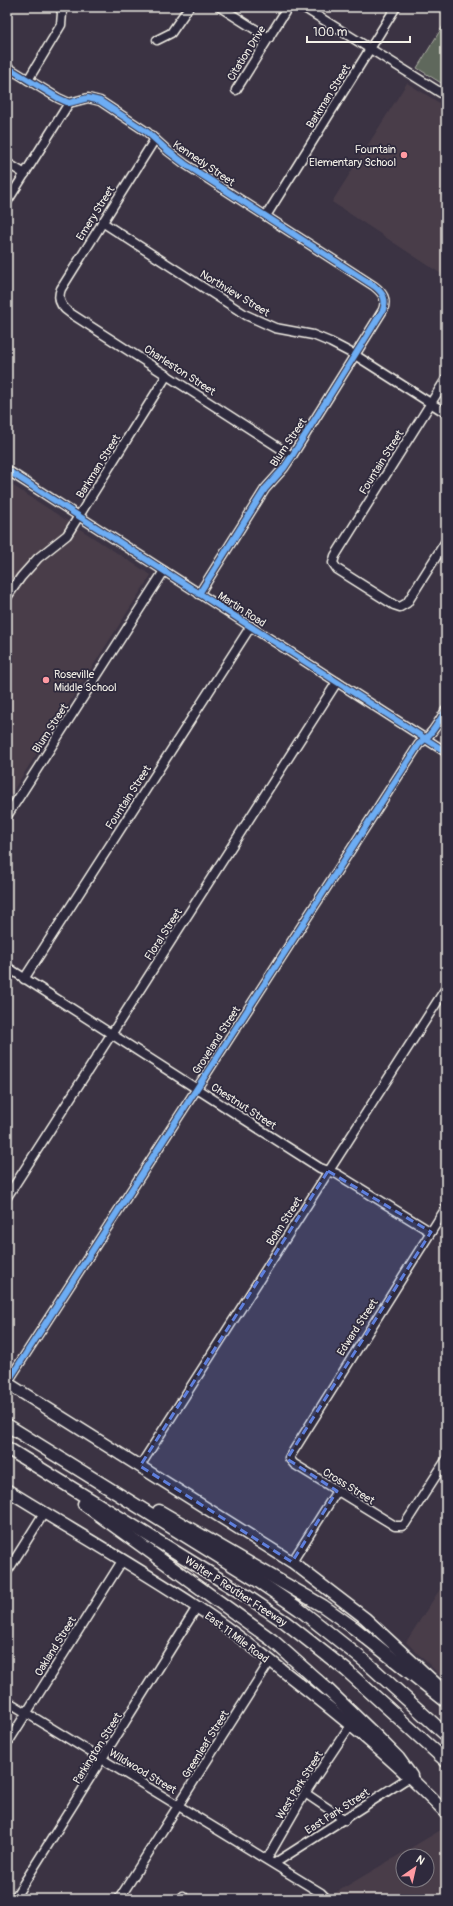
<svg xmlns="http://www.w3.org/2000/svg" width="453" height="1906" font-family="Pangolin,sans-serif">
  <rect width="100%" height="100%" fill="#3b3343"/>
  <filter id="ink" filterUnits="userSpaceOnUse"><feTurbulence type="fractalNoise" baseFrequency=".025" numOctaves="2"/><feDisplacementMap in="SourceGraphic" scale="8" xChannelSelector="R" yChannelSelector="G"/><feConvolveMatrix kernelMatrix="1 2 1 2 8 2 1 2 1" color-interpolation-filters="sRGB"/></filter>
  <g filter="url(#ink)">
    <!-- built -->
    <g fill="#4a3e4a" fill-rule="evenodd">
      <path d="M407,83L446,107V277L332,202Z"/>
      <path d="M7,482L151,575L7,800Z"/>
      <path d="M446,1580V1681L406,1642Z"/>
      <path d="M446,1827V1899H339L335,1893ZM403,1856H427V1880H403Z"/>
    </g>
    <!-- green -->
    <path fill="#5f675b" stroke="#aaaca2" d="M446,21V86L417,68Z"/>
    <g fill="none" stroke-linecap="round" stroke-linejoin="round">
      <defs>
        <g id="minor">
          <path d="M220,7L269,38"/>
          <path d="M303,7L446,96"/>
          <path d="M157,40L171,33L189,7"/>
          <path d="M7,67L58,98L69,103L88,98L100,101L147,132L168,151L185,164L374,286C383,293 387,299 383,310L292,456L284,468L265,489L199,594"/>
          <path d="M28,80L61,25L62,13L60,7"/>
          <path d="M236,90L288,7"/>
          <path d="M155,139L61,289C57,299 61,307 70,313L292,456"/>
          <path d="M7,163L25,174"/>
          <path d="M7,202L69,103"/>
          <path d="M266,216L396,7"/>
          <path d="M102,222L246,315L275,328L313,335L330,342L355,355L446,413"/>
          <path d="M446,379L335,556L333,563L337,569L394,605L400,607L407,603L446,541"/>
          <path d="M7,470L446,752"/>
          <path d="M7,597L21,577L38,558L67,535L167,375"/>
          <path d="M7,816L164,571"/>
          <path d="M7,967L320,1168L337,1174L431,1232"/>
          <path d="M24,979L251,626"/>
          <path d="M7,1197L337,682"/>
          <path d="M446,1208L289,1458L294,1464L395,1526H402L405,1524L446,1460"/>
          <path d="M7,1383L419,744C431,736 438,723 446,710"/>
          <path d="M140,1466L446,988"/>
          <path d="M292,1562L337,1491"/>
          <path d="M7,1572L44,1513"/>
          <path d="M7,1701L321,1893L327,1899"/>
          <path d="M7,1744L122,1561"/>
          <path d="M305,1793L345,1820"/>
          <path d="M267,1859L305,1793L351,1724"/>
          <path d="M275,1863L411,1776"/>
          <path d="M183,1896L185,1899"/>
          <path d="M14,1899L197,1607"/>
          <path d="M119,1899L270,1661"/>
        </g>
        <g id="major">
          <path d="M7,1383L292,1562L365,1618L446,1693"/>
          <path d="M7,1490C70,1529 135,1566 197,1607C230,1629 261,1653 292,1678C346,1720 398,1763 446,1813"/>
        </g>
        <g id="highway">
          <path d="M7,1425L258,1581L299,1609L367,1663L446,1735"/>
          <path d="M7,1448L245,1595L285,1622L346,1670L446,1761"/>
          <path d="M84,1504L272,1640L327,1689L378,1738L398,1758L411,1776"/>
          <path d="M159,1511L323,1606L354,1628L446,1701"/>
        </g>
      </defs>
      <!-- minor casing -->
      <use href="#minor" stroke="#f4f1e8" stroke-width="11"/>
      <!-- major casing -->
      <use href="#major" stroke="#f4f1e8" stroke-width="14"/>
      <!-- highway casing -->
      <use href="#highway" stroke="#f4f1e8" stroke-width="15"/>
      <!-- minor -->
      <use href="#minor" stroke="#2f2a3d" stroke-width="8"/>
      <!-- major -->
      <use href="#major" stroke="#2f2a3d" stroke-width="11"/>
      <!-- highway -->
      <use href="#highway" stroke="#2f2a3d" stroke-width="12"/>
      <defs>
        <g id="cycleway">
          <path d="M7,67L58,98L69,103L88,98L100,101L147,132L168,151L185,164L374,286C383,293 387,299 383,310L292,456L284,468L265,489L199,594"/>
          <path d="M7,470L446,752"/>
          <path d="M7,1383L419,744C431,736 438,723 446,710"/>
        </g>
      </defs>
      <!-- cycleway casing -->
      <use href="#cycleway" stroke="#2f2a3d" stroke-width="8"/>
      <!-- cycleway -->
      <use href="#cycleway" stroke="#6dadf4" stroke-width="6"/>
    </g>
  </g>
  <!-- marked area -->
  <path fill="#5e7fdd" fill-opacity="0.2" stroke="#5e7fdd" stroke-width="3" stroke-dasharray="8 5" stroke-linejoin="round" d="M328,1171L431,1232L287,1459L337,1491L292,1562L140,1466Z"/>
  <!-- markers -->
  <g fill="#ff9aa2" stroke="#2f2a3d" stroke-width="1.5">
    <circle cx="404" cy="155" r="4"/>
    <circle cx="46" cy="680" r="4"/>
  </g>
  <g text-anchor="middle" stroke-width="3.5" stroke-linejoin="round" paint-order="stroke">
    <!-- street labels -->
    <g font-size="11" fill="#f4f1e8" stroke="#2f2a3d">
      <text transform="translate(246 53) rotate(-58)" y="4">Citation Drive</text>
      <text transform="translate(328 96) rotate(-58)" y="4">Barkman Street</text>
      <text transform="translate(204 163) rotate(34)" y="4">Kennedy Street</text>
      <text transform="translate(95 213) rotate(-58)" y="4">Emery Street</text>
      <text transform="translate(235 293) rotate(31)" y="4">Northview Street</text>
      <text transform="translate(180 370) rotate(33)" y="4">Charleston Street</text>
      <text transform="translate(288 442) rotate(-56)" y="4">Blum Street</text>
      <text transform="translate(381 462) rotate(-58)" y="4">Fountain Street</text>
      <text transform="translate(98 466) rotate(-58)" y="4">Barkman Street</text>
      <text transform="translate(242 609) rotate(33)" y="4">Martin Road</text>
      <text transform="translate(50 728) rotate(-57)" y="4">Blum Street</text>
      <text transform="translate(128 797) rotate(-57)" y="4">Fountain Street</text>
      <text transform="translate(163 934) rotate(-57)" y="4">Floral Street</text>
      <text transform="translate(216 1040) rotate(-57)" y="4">Groveland Street</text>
      <text transform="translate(244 1106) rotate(33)" y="4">Chestnut Street</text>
      <text transform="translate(284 1221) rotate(-57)" y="4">Bohn Street</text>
      <text transform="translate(357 1327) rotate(-57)" y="4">Edward Street</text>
      <text transform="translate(349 1486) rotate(32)" y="4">Cross Street</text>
      <text transform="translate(236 1591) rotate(33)" y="4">Walter P Reuther Freeway</text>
      <text transform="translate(237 1637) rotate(37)" y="4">East 11 Mile Road</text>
      <text transform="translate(55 1646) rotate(-58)" y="4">Oakland Street</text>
      <text transform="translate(205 1744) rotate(-58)" y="4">Greenleaf Street</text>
      <text transform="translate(97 1748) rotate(-58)" y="4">Parkington Street</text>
      <text transform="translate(143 1771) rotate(31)" y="4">Wildwood Street</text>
      <text transform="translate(299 1785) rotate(-58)" y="4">West Park Street</text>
      <text transform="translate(337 1811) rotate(-33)" y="4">East Park Street</text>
    </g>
    <!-- poi labels -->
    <g font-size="11" fill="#f4f1e8" stroke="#2f2a3d" text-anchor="end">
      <text x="396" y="153">Fountain<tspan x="396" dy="13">Elementary School</tspan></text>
      <text x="54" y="678" text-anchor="start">Roseville<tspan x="54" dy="13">Middle School</tspan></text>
    </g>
  </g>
  <!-- margin -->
  <rect width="453" height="1906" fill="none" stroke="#2f2a3d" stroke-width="24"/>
  <rect x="12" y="12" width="429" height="1882" fill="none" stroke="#f4f1e8" stroke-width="1.5" filter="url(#ink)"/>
  <!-- north arrow -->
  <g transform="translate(415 1868) rotate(34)"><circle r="19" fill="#2f2a3d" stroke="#7e7a81"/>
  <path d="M0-3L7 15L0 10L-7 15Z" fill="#ff9aa2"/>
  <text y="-6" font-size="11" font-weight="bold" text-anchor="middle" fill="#f4f1e8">N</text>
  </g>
  <!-- scale -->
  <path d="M307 36v6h103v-6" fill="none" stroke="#f4f1e8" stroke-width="2"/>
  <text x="313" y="36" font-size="12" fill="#f4f1e8" stroke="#2f2a3d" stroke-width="3" paint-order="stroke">100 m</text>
</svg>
